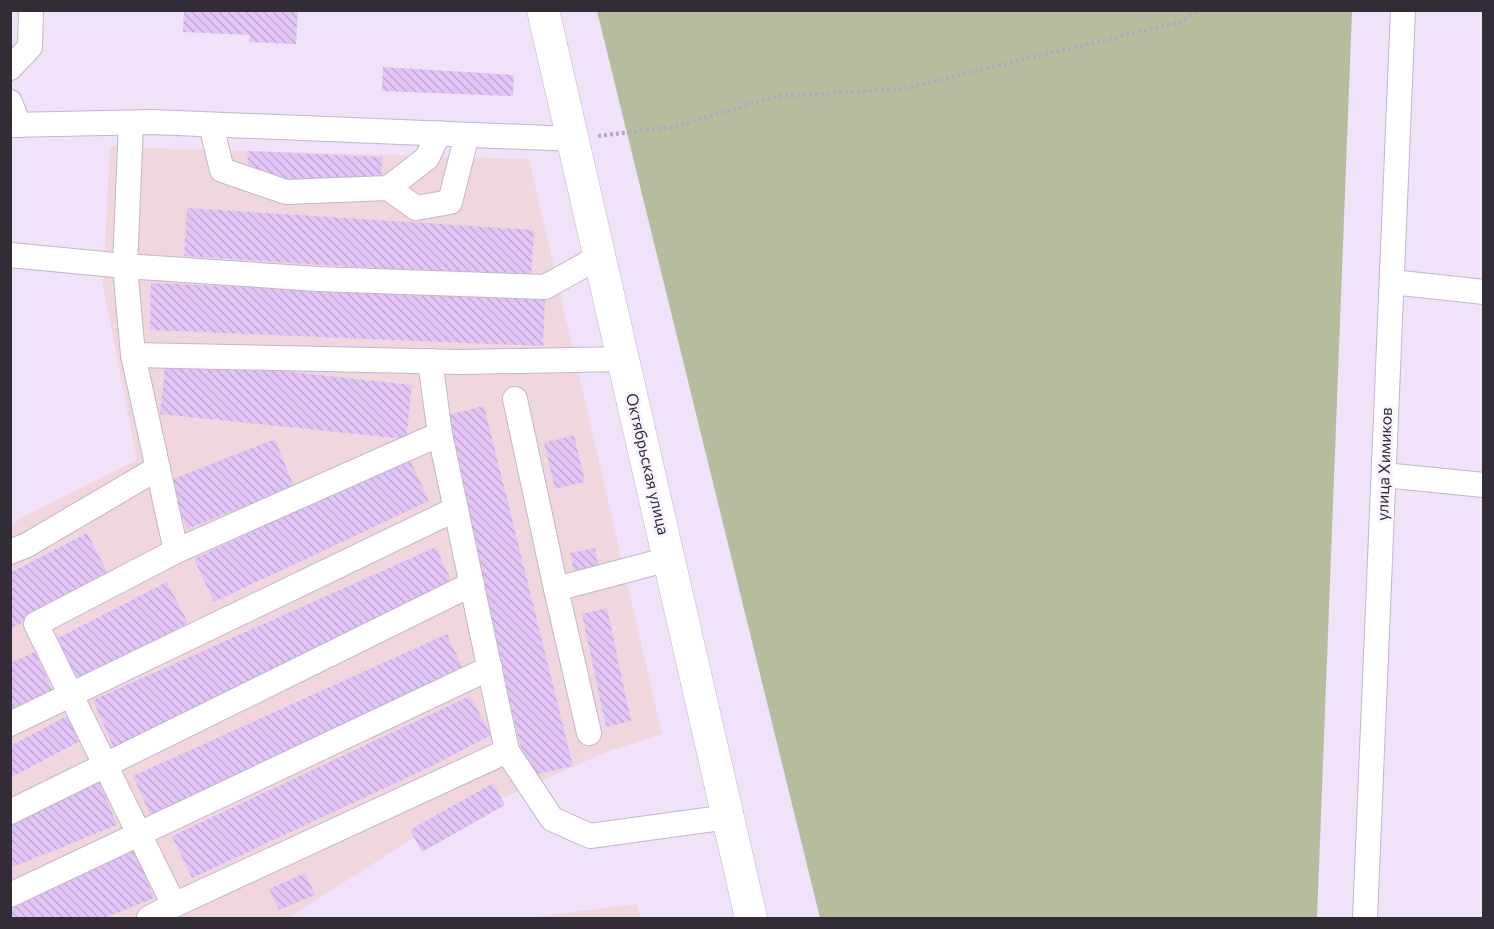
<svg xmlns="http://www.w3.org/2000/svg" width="1494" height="929" font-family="Commissioner,sans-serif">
  <defs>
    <pattern id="building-back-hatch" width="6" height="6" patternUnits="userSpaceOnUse" patternTransform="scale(1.5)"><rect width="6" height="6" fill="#e2c5f7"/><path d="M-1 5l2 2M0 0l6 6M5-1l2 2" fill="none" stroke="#c2a9d4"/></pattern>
  </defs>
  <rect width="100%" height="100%" fill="#efe2f9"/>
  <!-- industrial -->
  <g fill="#f0d6dd">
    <path d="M110,147L529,159L662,734L606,752L413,838L288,918H11V523L137,460L103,286Z"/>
    <path d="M637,904L640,918H528Z"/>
  </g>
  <!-- park -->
  <path fill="#b6bd9d" d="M597,11H1352L1317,918H820Z"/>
  <!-- building -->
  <g fill="url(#building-back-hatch)">
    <path d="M184,10H298L296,44L249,42L250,35L183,32Z"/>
    <path d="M383,67L514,75L513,96L382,91Z"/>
    <path d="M248,151L382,157L381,184L247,178Z"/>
    <path d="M187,208L534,230L531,278L184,256Z"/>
    <path d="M151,283L545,299L543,346L150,330Z"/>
    <path d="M166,359L412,385L406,439L160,414Z"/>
    <path d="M484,406L573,766L528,776L439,417Z"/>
    <path d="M574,435L585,482L555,489L544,443Z"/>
    <path d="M275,439L294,487L187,529L168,481Z"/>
    <path d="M409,458L429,501L214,602L194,559Z"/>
    <path d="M87,533L110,577L10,629V573Z"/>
    <path d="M436,547L457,594L114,748L93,700Z"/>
    <path d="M595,548L603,589L579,594L570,553Z"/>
    <path d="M167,582L188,623L75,682L54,640Z"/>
    <path d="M607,608L631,721L606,727L582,614Z"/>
    <path d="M447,634L468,680L153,821L133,776Z"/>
    <path d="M35,652L55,696L10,717V663Z"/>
    <path d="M470,696L491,735L428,768L192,878L172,836Z"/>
    <path d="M67,716L80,741L10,778V746Z"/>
    <path d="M97,776L117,825L10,868V810Z"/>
    <path d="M493,783L505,805L422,852L410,830Z"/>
    <path d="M135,850L154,898L104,918H10V902Z"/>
    <path d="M305,873L315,895L279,910L269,889Z"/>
  </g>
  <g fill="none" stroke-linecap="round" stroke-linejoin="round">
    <defs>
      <g id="minor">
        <path d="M10,68L30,47L31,10"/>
        <path d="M10,102L19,125"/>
        <path d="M131,123L125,266L318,279L545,287L601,256"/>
        <path d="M10,125L152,122L575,139"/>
        <path d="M211,125L222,170L286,192L388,188L427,158L439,133"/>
        <path d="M388,188L416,208L450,202L467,135"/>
        <path d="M10,255L125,266L133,355L461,362L624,359"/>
        <path d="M1392,282L1484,292"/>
        <path d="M133,355L176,551L440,434L430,361"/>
        <path d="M515,399L556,589L669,559"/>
        <path d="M440,434L507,751"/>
        <path d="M1384,475L1484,485"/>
        <path d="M176,551L36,624L174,905L507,751L552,819L590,836L728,817"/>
        <path d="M10,552L27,545L158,468"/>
        <path d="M556,589L589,733"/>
        <path d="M10,724L456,509"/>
        <path d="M10,812L472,584"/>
        <path d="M10,895L490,668"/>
        <path d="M149,918L174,905"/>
        <path d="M1365,918L1403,10"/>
      </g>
      <path id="major" d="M543,10L751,918"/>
    </defs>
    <!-- minor casing -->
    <use href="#minor" stroke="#c3b6cc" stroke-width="26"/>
    <!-- major casing -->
    <use href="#major" stroke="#c3b6cc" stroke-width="33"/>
    <!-- path -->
    <path stroke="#b3a9bb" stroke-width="4" stroke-dasharray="3 3" stroke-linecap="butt" d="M598,136L673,127L778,96L902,89L1179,22L1199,10"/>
    <!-- minor -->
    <use href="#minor" stroke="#fff" stroke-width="24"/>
    <!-- major -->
    <use href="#major" stroke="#fff" stroke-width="32"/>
  </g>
  <g text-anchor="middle" stroke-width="6" stroke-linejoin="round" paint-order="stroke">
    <!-- street labels -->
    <g font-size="16" fill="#312c35" stroke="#f8f3fc">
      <text transform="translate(648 464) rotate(77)" y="6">Октябрьская улица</text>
      <text transform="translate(1384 464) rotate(-88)" y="6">улица Химиков</text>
    </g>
  </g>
  <!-- border -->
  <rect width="1494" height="929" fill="none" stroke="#312c35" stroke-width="24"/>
</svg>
